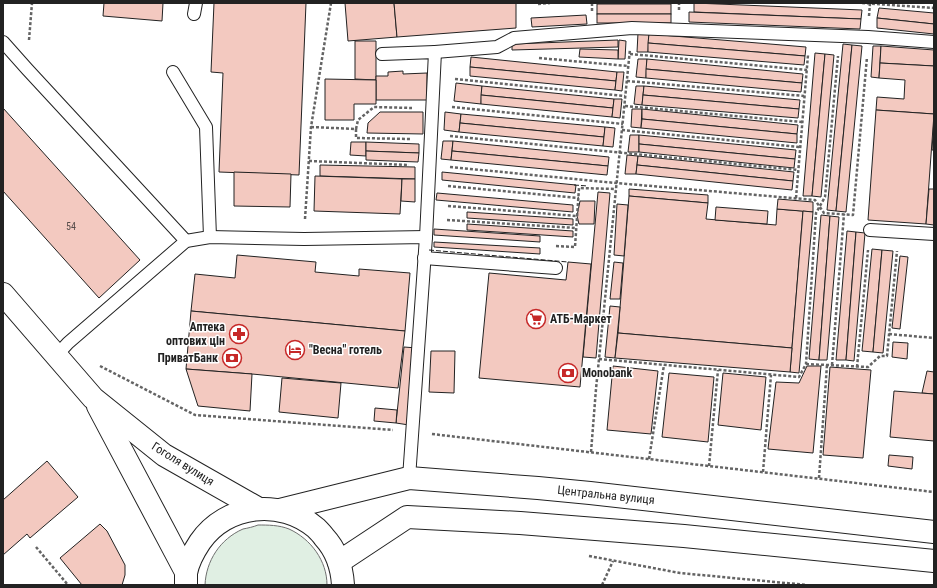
<svg xmlns="http://www.w3.org/2000/svg" width="937" height="588" font-family="'Roboto Condensed',sans-serif">
  <rect width="100%" height="100%" fill="#fff"/>
  <!-- green -->
  <path fill="#e0efe3" stroke="#6f6f6f" d="M258,525C268,525 279,525 289,529C311,539 327,561 327,585H205C206,561 220,539 243,529C248,528 253,527 258,525Z"/>
  <!-- building -->
  <g fill="#f3c9c0" stroke="#222">
    <path d="M104,3H163L162,21L103,16Z"/>
    <path d="M214,3H306L299,175L219,172L223,73L211,72Z"/>
    <path d="M345,3H394L397,37L348,41Z"/>
    <path d="M394,3H516V28L397,37Z"/>
    <path d="M694,3L862,10L861,19L694,12Z"/>
    <rect x="597" y="4" width="74" height="10"/>
    <path d="M879,8L934,13V24L877,18Z"/>
    <path d="M689,12L861,19L860,29L689,22Z"/>
    <rect x="597" y="14" width="74" height="9"/>
    <path d="M586,15L587,24L532,27L531,18Z"/>
    <path d="M877,18L934,24V34L877,28Z"/>
    <path d="M638,33L649,34L648,52H637Z"/>
    <path d="M649,34L806,47L805,56L648,43Z"/>
    <path d="M618,40V47L512,50V44Z"/>
    <path d="M619,40L626,41L625,59H618Z"/>
    <path d="M355,41H376V80L355,79Z"/>
    <path d="M648,43L805,56L804,65L648,52Z"/>
    <path d="M843,44L852,45L836,211L827,210Z"/>
    <path d="M852,45L862,46L846,212L836,211Z"/>
    <path d="M873,46H881L879,78L871,77Z"/>
    <path d="M881,46L934,50V66L880,63Z"/>
    <path d="M580,49L618,50V59L579,57Z"/>
    <path d="M815,53L825,54L812,196H803Z"/>
    <path d="M825,54L834,55L821,197L812,196Z"/>
    <path d="M471,57L617,72L616,81L470,67Z"/>
    <path d="M638,59H647L646,78L636,77Z"/>
    <path d="M647,59L803,74L802,83L646,69Z"/>
    <path d="M880,63L934,66V114L876,110L877,97L904,99L905,80L879,78Z"/>
    <path d="M470,67L616,81L615,90L470,76Z"/>
    <path d="M646,69L802,83L801,92L646,78Z"/>
    <path d="M403,71V74L427,73V100H376V76H388V72Z"/>
    <path d="M617,72H624L622,91L615,90Z"/>
    <path d="M325,79L376,80V104H354V120H325Z"/>
    <path d="M456,83L482,86L481,104L454,101Z"/>
    <path d="M482,86L614,99L613,108L481,95Z"/>
    <path d="M636,86H644L642,105L634,104Z"/>
    <path d="M644,86L800,100L799,109L643,95Z"/>
    <path d="M481,95L613,108L612,117L481,104Z"/>
    <path d="M643,95L799,109L798,118L642,105Z"/>
    <path d="M614,99H622L620,118L612,117Z"/>
    <path d="M3,108L140,260L99,298L3,191Z"/>
    <path d="M632,109H642L641,128L631,127Z"/>
    <path d="M642,109L798,125L797,134L642,119Z"/>
    <path d="M876,110L934,114L926,224L868,220Z"/>
    <path d="M380,112H423V134L367,133L368,123Z"/>
    <path d="M445,112L461,114L459,132L444,130Z"/>
    <path d="M461,114L605,127L604,137L460,123Z"/>
    <path d="M934,118V150H932Z"/>
    <path d="M642,119L797,134V143L641,128Z"/>
    <path d="M460,123L604,137L603,146L459,132Z"/>
    <path d="M605,127L615,128L613,147L603,146Z"/>
    <path d="M630,135H639V152H628Z"/>
    <path d="M639,135L796,150L795,159L639,144Z"/>
    <path d="M443,141H453L451,160L441,159Z"/>
    <path d="M453,141L609,157L608,166L452,151Z"/>
    <path d="M351,142H366V156L350,155Z"/>
    <path d="M366,142L419,144V153L366,151Z"/>
    <path d="M639,144L795,159L794,168L639,152Z"/>
    <path d="M366,151L419,153L418,162L366,160Z"/>
    <path d="M452,151L608,166L607,175L451,160Z"/>
    <path d="M627,155L638,156L636,174H625Z"/>
    <path d="M638,156L794,172L793,181L637,165Z"/>
    <path d="M320,165L415,167V179L320,176Z"/>
    <path d="M637,165L793,181L792,190L636,174Z"/>
    <path d="M234,172L291,174L290,207L234,206Z"/>
    <path d="M442,172L576,185L575,193L442,180Z"/>
    <path d="M315,176L402,179L400,214L314,211Z"/>
    <path d="M402,179H415V202L401,201Z"/>
    <path d="M629,189L708,195V203L629,196Z"/>
    <path d="M929,189H934V225L926,224Z"/>
    <path d="M598,192L610,193L596,358L583,357Z"/>
    <path d="M437,193L573,205V212L436,200Z"/>
    <path d="M629,196L708,203L706,219L776,225L777,209L803,211L792,348L618,333Z"/>
    <path d="M778,199L813,202V212L777,209Z"/>
    <path d="M580,201H595L594,224H579L577,216Z"/>
    <path d="M617,204L628,205L624,256L614,255Z"/>
    <path d="M716,207L768,211L767,224L715,220Z"/>
    <path d="M803,211L813,212L799,373L790,372Z"/>
    <path d="M467,212L573,219V225L467,218Z"/>
    <path d="M821,215L830,216L819,360L809,359Z"/>
    <path d="M830,216L839,217L827,360H819Z"/>
    <path d="M467,224L573,231V237L467,230Z"/>
    <path d="M434,229L540,236V242L434,235Z"/>
    <path d="M847,231L856,232L846,360H836Z"/>
    <path d="M856,232L865,233L854,361L846,360Z"/>
    <path d="M434,242L540,248V254L434,247Z"/>
    <path d="M872,249L882,250L873,352L862,351Z"/>
    <path d="M882,250L893,251L883,353L873,352Z"/>
    <path d="M237,255L316,262L315,272L359,276V269L410,273L405,331L191,311L195,274L235,278Z"/>
    <path d="M900,256L908,257L900,329L892,328Z"/>
    <path d="M568,262L591,264L580,387L479,378L489,273L566,280Z"/>
    <path d="M614,262L623,263L620,299H610Z"/>
    <path d="M610,306L620,307L615,358L605,357Z"/>
    <path d="M191,311L405,331L398,388L252,374L186,369Z"/>
    <path d="M618,333L792,348L790,372L615,358Z"/>
    <path d="M893,342L908,343L907,359L892,357Z"/>
    <path d="M404,347L417,348L409,425L396,423Z"/>
    <path d="M431,351H455L454,393L429,392Z"/>
    <path d="M613,366L658,371L651,434L607,430Z"/>
    <path d="M807,366H821L813,453L768,449L776,382L799,383Z"/>
    <path d="M830,367L871,370L863,458L823,455Z"/>
    <path d="M186,369L252,374L250,411L198,406Z"/>
    <path d="M927,371L934,372V394L922,393Z"/>
    <path d="M669,373L714,377L708,442L662,437Z"/>
    <path d="M723,373L766,377L761,430L718,425Z"/>
    <path d="M282,378L341,383L338,418L279,412Z"/>
    <path d="M894,391L934,394V441L890,437Z"/>
    <path d="M375,408L397,410L396,423L374,421Z"/>
    <path d="M889,455L913,457L912,469L888,466Z"/>
    <path d="M47,461L78,497L30,538L27,534L3,555V500Z"/>
    <path d="M100,524L107,531L125,565V575L122,585H82L60,558Z"/>
  </g>
  <g fill="none" stroke-linecap="round" stroke-linejoin="round">
    <defs>
      <g id="lane">
        <path d="M194,14L196,3"/>
        <path d="M3,42L27,69L186,241"/>
        <path d="M435,52L497,47L514,38L632,28L868,37L934,42"/>
        <path d="M382,54L435,52L426,237"/>
        <path d="M173,72L206,127L210,237"/>
        <path d="M870,230L934,234"/>
        <path d="M424,258L556,268"/>
        <path d="M56,356L68,343L186,241L210,237L304,239L426,237L409,478"/>
      </g>
      <g id="secondary">
        <path d="M3,294L93,398L164,455L259,509"/>
        <path d="M98,406L186,572"/>
        <path d="M280,510L409,478L538,488L590,493L934,532"/>
        <path d="M339,562L407,517L520,523L684,536L934,561"/>
        <path d="M186,585C186,581 186,577 186,573C188,562 194,551 200,542C226,504 281,498 316,528C319,531 322,534 324,537C336,550 342,568 343,585"/>
      </g>
    </defs>
    <!-- lane casing -->
    <use href="#lane" stroke="#222" stroke-width="14"/>
    <!-- secondary casing -->
    <use href="#secondary" stroke="#222" stroke-width="24"/>
    <!-- path -->
    <g stroke="#646464" stroke-width="2.5" stroke-dasharray="3 2" stroke-linecap="butt">
      <path d="M862,3L934,8"/>
      <path d="M538,4L550,3"/>
      <path d="M679,10V3"/>
      <path d="M592,11V3"/>
      <path d="M869,16L870,3"/>
      <path d="M29,40L32,3"/>
      <path d="M630,54L807,70"/>
      <path d="M539,58L628,66"/>
      <path d="M455,79L625,96"/>
      <path d="M627,81L804,96"/>
      <path d="M625,106L802,122"/>
      <path d="M452,107L623,124"/>
      <path d="M311,127L356,129V138L411,139"/>
      <path d="M356,129L358,120L374,107L412,108"/>
      <path d="M622,130L800,147"/>
      <path d="M450,136L798,170"/>
      <path d="M309,161L409,165"/>
      <path d="M450,167L616,183L815,200L824,213L853,215L867,57"/>
      <path d="M448,186L579,198"/>
      <path d="M796,198L808,55"/>
      <path d="M448,206L577,216"/>
      <path d="M305,219L311,127L331,3"/>
      <path d="M447,220L576,228"/>
      <path d="M556,246L575,247L579,188L616,189"/>
      <path d="M889,334L934,338"/>
      <path d="M599,359L799,377L806,364L816,213L825,197L838,56"/>
      <path d="M806,364L868,367L880,356H887L897,251"/>
      <path d="M832,365L844,214"/>
      <path d="M100,366L195,415L393,430"/>
      <path d="M857,367L868,250"/>
      <path d="M432,434L934,492"/>
      <path d="M591,452L596,389L630,49"/>
      <path d="M649,459L664,365"/>
      <path d="M709,466L718,370"/>
      <path d="M763,472L771,375"/>
      <path d="M819,478L827,365"/>
      <path d="M36,547L68,585"/>
      <path d="M589,556L680,573L807,585"/>
      <path d="M602,585L613,561"/>
    </g>
    <!-- lane -->
    <use href="#lane" stroke="#fff" stroke-width="12"/>
    <!-- secondary -->
    <use href="#secondary" stroke="#fff" stroke-width="22"/>
    <!-- fence -->
    <g stroke="#222" stroke-width="1" stroke-dasharray="5 2" stroke-linecap="butt">
      <path d="M574,185L588,186"/>
      <path d="M429,250L568,262"/>
    </g>
  </g>
  <!-- icons -->
  <defs>
    <symbol id="supermarket-ring" viewBox="-11 -11 22 22"><circle r="9.5" fill="#fff" stroke="#c62828" stroke-width="1.5"/><path d="M-6-5.5h2.5l.6 2H6L4.5 2H-2.5L-4.4-4H-6ZM-1.5 3.2a1.3 1.3 0 1 0 .1 0ZM3 3.2a1.3 1.3 0 1 0 .1 0Z" fill="#c62828"/></symbol>
    <symbol id="pharmacy-ring" viewBox="-11 -11 22 22"><circle r="9.5" fill="#fff" stroke="#c62828" stroke-width="1.5"/><path d="M-2-6h4v4h4v4h-4v4h-4v-4h-4v-4h4Z" fill="#c62828"/></symbol>
    <symbol id="hotel-ring" viewBox="-11 -11 22 22"><circle r="9.5" fill="#fff" stroke="#c62828" stroke-width="1.5"/><path d="M-6-4.5h1.5V1H6V5H4.5V3h-9V5H-6ZM-4 0a1.8 1.8 0 1 1 3.6 0ZM.5 0V-2.5h3Q6-2.5 6 0Z" fill="#c62828"/></symbol>
    <symbol id="bank-ring" viewBox="-11 -11 22 22"><circle r="9.5" fill="#fff" stroke="#c62828" stroke-width="1.5"/><path d="M-6-4H6V4H-6ZM0-2.3a2.3 2.3 0 1 0 0 4.6a2.3 2.3 0 1 0 0-4.6Z" fill="#c62828"/></symbol>
  </defs>
  <g fill-rule="evenodd">
    <use href="#supermarket-ring" x="525" y="308" width="22" height="22"/>
    <use href="#pharmacy-ring" x="228" y="323" width="22" height="22"/>
    <use href="#hotel-ring" x="284" y="339" width="22" height="22"/>
    <use href="#bank-ring" x="221" y="347" width="22" height="22"/>
    <use href="#bank-ring" x="557" y="362" width="22" height="22"/>
  </g>
  <g text-anchor="middle" stroke-width="3" stroke-linejoin="round" paint-order="stroke">
    <!-- number labels -->
    <g font-size="10" fill="#564c4a">
      <text x="71" y="230">54</text>
    </g>
    <!-- poi labels -->
    <g font-size="12" font-weight="bold" fill="#222" stroke="#fff" text-anchor="start">
      <text x="550" y="323">АТБ-Маркет</text>
      <text x="225" y="331" text-anchor="end">Аптека<tspan x="225" dy="14">оптових цін</tspan></text>
      <text x="309" y="354">"Весна" готель</text>
      <text x="218" y="362" text-anchor="end">ПриватБанк</text>
      <text x="582" y="377">Monobank</text>
    </g>
    <!-- street labels -->
    <g font-size="12" fill="#222" stroke="#fff">
      <text transform="translate(183 464) rotate(32)" y="4">Гоголя вулиця</text>
      <text transform="translate(606 495) rotate(6)" y="4">Центральна вулиця</text>
    </g>
  </g>
  <!-- border -->
  <rect width="937" height="588" fill="none" stroke="#222222" stroke-width="8"/>
</svg>
